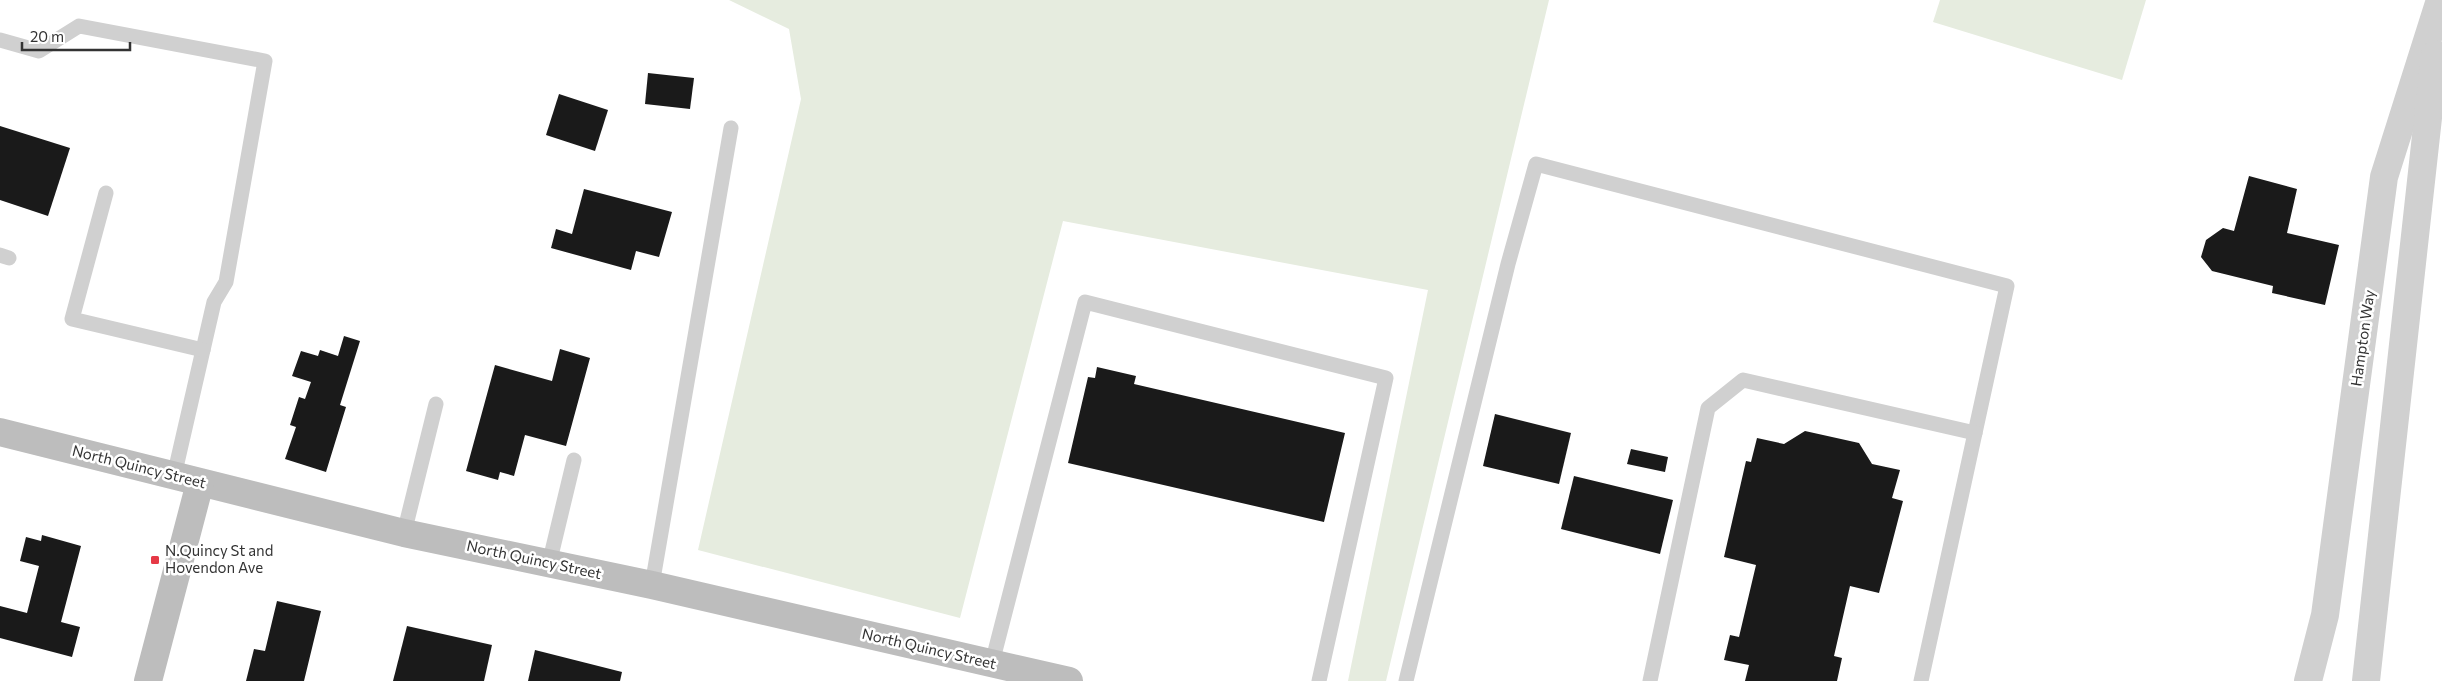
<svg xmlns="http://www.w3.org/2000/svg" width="2442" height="681" font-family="Commissioner,sans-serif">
  <rect width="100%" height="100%" fill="#fff"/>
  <!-- green -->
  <g fill="#e6ecdf">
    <path d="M729,0H1549L1386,681H1348L1428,290L1063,221L960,618L698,550L801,99L789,29Z"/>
    <path d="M1940,0H2146L2122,80L1933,22Z"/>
  </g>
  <!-- building -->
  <g fill="#1a1a1a">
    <path d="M648,73L694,78L690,109L645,104Z"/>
    <path d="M559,94L608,110L595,151L546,135Z"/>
    <path d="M0,126L70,148L48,216L0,200Z"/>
    <path d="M2249,176L2297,189L2287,233L2339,245L2325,305L2272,293L2273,286L2212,271L2201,257L2206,240L2223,228L2234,231Z"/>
    <path d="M584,189L672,212L659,257L636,251L631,270L551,248L556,229L572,234Z"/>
    <path d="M344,336L360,341L340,405L346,407L326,472L285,459L296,427L290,425L299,397L305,399L311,382L292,376L301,351L318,356L320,350L338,356Z"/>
    <path d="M560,349L590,358L566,446L525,435L514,476L500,472L498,480L466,471L495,365L552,381Z"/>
    <path d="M1097,367L1136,376L1134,384L1345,433L1324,522L1068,463L1088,377L1095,378Z"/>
    <path d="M1495,414L1571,433L1559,484L1483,466Z"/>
    <path d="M1805,431L1859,443L1872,464L1900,470L1892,498L1903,501L1879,593L1850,586L1834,656L1842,658L1837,681H1745L1749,665L1724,660L1730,635L1739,637L1756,565L1724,557L1746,461L1751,462L1757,438L1784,444Z"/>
    <path d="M1631,449L1668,457L1665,472L1627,464Z"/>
    <path d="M1574,476L1673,500L1660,554L1561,529Z"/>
    <path d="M42,535L81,546L61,622L80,627L72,657L0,638V606L27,613L39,566L20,561L26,537L41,541Z"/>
    <path d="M277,601L321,611L304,681H246L254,649L265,651Z"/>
    <path d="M407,626L492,645L484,681H393Z"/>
    <path d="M535,650L622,672L620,681H528Z"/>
  </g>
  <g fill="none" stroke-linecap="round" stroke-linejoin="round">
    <!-- lane -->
    <g stroke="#d0d0d0" stroke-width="15">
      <path d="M0,40L39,51L79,26L265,61L226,282L214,302L174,476"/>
      <path d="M106,193L72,319L203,350"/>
      <path d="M0,255L9,258"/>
      <path d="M404,533L436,404"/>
      <path d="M549,564L574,460"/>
      <path d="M652,585L731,128"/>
      <path d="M992,663L1085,302L1386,378L1319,681"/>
      <path d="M1406,681L1508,264L1536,164L2007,286L1921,681"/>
      <path d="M1650,681L1708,408L1743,380L1975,433"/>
    </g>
    <!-- street -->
    <g stroke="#d0d0d0" stroke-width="28">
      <path d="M2308,681L2325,615L2384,177L2440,0"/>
      <path d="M2366,681L2435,54"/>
    </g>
    <!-- secondary -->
    <g stroke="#bdbdbd" stroke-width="28">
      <path d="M0,432L404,533L652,585L1069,681"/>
      <path d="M148,681L200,483"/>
    </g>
  </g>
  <!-- markers -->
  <rect fill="#e63946" stroke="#fff" stroke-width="2" x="150" y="555" width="10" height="10" rx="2.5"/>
  <g text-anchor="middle" stroke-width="5" stroke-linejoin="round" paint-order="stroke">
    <!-- street labels -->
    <g font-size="15" fill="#333" stroke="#fff">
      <text transform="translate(2363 338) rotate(-82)" y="5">Hampton Way</text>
      <text transform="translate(139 467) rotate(14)" y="5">North Quincy Street</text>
      <text transform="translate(534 560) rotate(12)" y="5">North Quincy Street</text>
      <text transform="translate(929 649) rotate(13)" y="5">North Quincy Street</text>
    </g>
    <!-- poi labels -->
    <g font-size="15" fill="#333" stroke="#fff" text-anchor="start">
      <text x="165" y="556">N.Quincy St and<tspan x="165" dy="17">Hovendon Ave</tspan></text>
    </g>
  </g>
  <!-- scale -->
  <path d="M22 42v8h108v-8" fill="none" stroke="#333333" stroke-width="2.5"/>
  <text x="30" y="42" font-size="15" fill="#333333" stroke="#ffffff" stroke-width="4" paint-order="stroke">20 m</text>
</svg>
